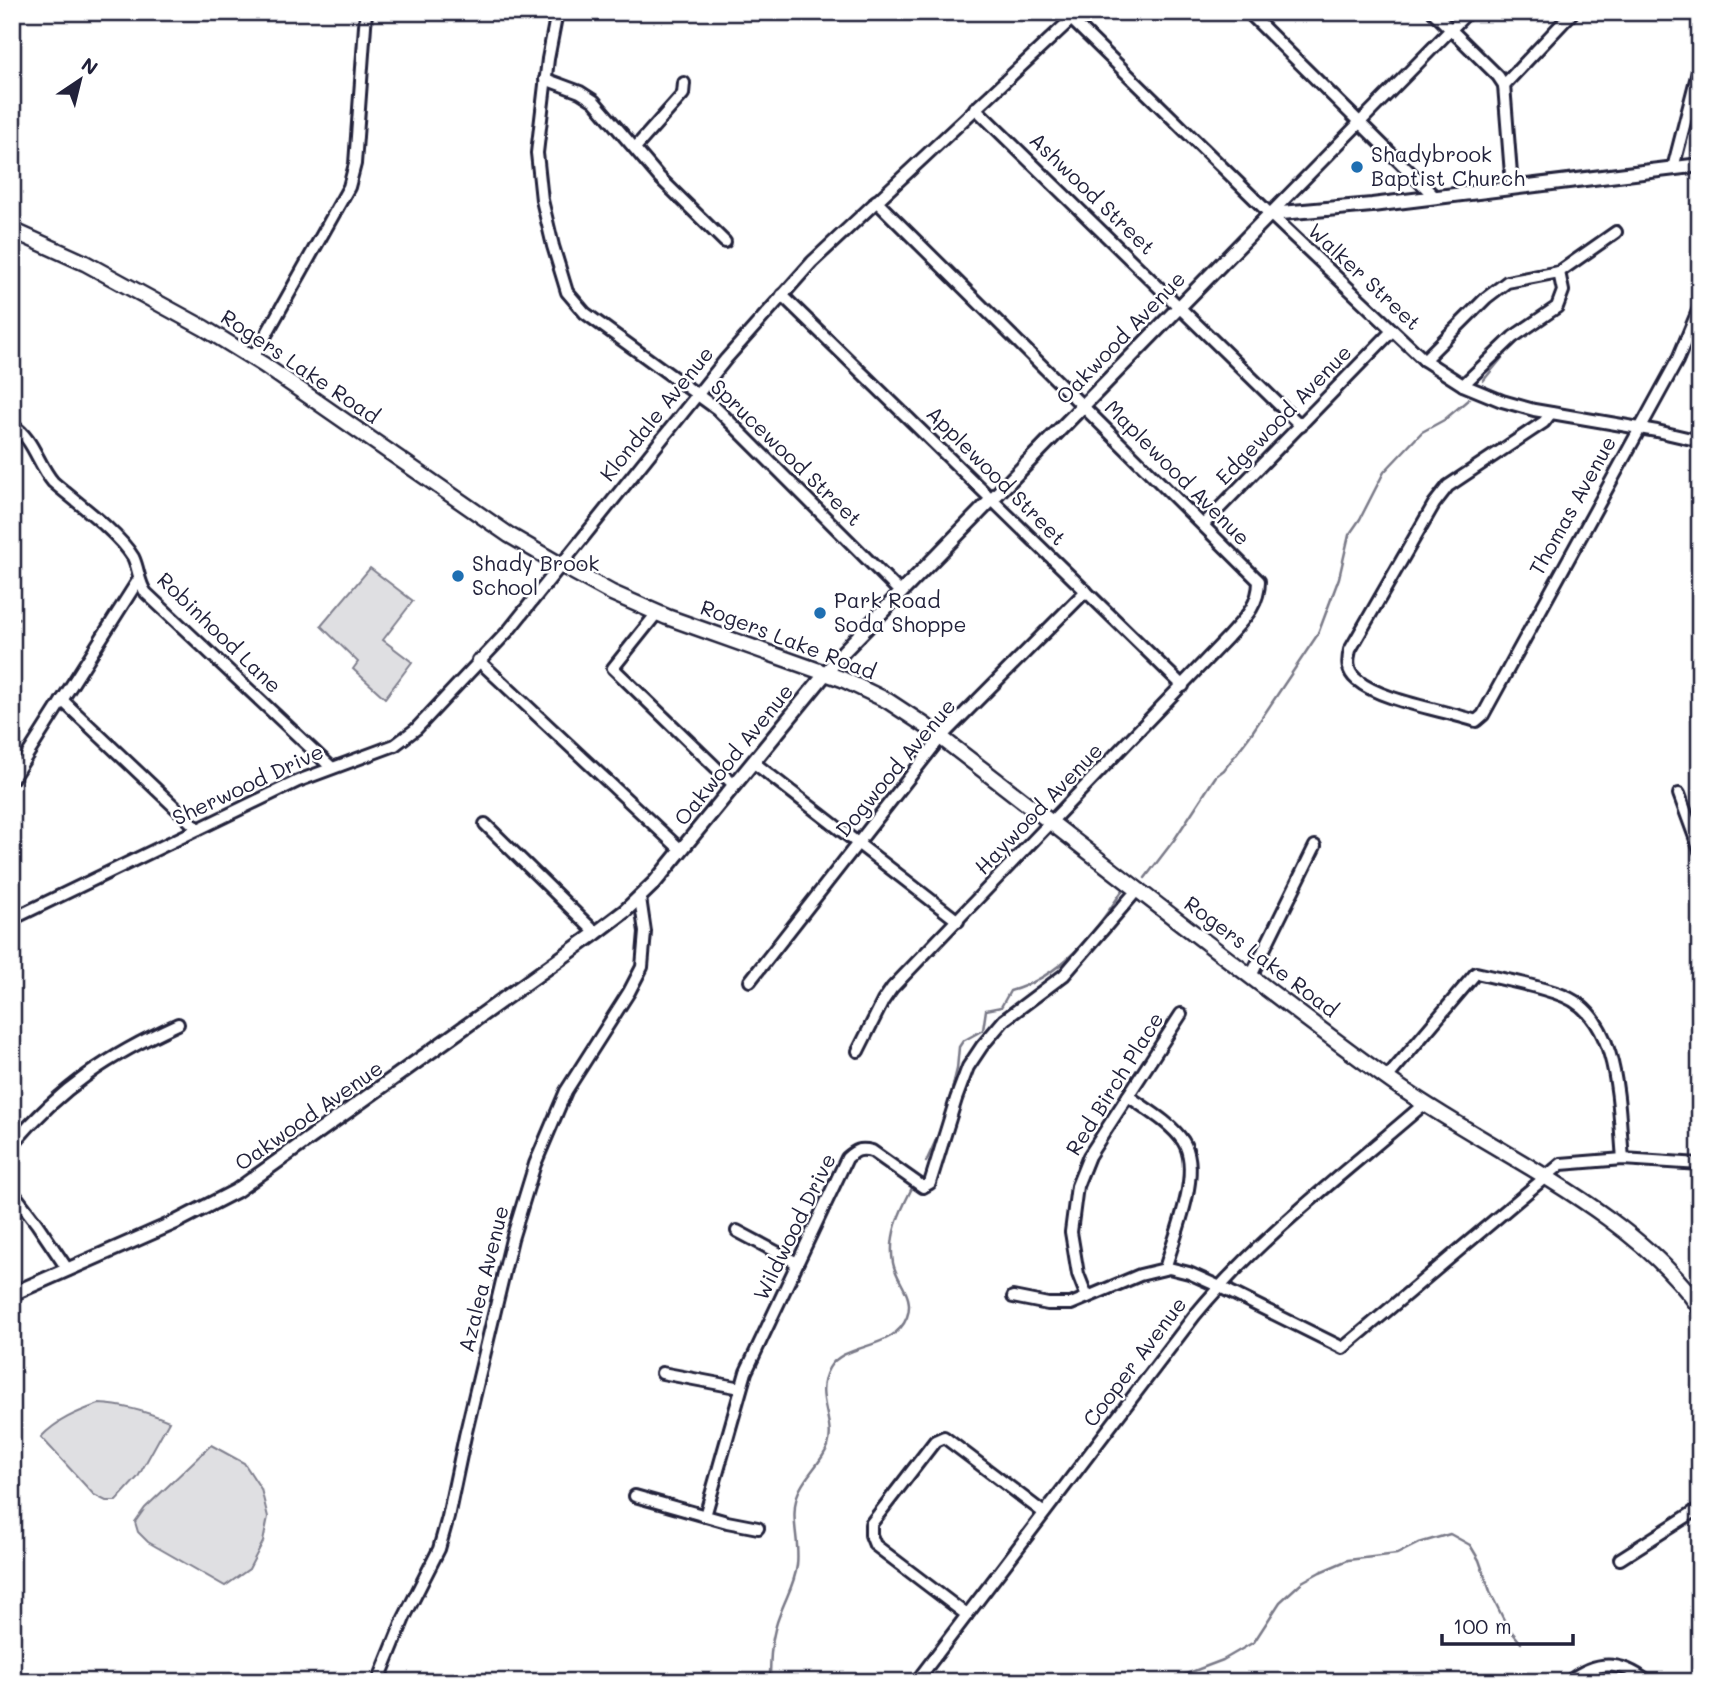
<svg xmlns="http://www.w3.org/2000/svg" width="1712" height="1694" font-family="Mali,sans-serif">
  <rect width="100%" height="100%" fill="#fff"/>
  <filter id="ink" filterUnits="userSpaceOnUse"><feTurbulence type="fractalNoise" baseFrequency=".0143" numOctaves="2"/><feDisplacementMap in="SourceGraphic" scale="14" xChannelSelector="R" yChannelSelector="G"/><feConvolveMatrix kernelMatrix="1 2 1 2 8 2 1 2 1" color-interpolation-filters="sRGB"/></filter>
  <g filter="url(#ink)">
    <!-- green -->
    <g fill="#dfdfe2" stroke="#80808e" stroke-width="2">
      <path d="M370,568L413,601L383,640L412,662L385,698L353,669L358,662L321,626Z"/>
      <path d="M99,1404C124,1405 145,1411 169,1421L138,1477L116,1501H106L94,1495L41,1437C57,1420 77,1412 99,1404Z"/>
      <path d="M211,1445L244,1463L261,1489L268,1517L263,1542L249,1569L225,1586L148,1542L138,1532L135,1522L145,1508Z"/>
    </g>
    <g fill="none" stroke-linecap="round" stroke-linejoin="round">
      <!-- stream -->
      <g stroke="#7a7a88" stroke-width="2.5">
        <path d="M1483,381L1506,353"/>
        <path d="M12,627L19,618"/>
        <path d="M1145,878L1174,840L1216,776L1224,770L1249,737L1318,634L1339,578L1349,535L1360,519L1384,472L1422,432L1444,420L1469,399"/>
        <path d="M926,1162L944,1122L957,1069L959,1047L963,1041L983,1030L986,1010L1001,1007L1010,991C1061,977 1095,933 1122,891"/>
        <path d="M770,1682C770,1658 771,1636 780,1614C786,1597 795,1583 797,1565C800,1541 790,1519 797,1496C803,1477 821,1464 828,1446C836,1421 813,1396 829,1368C844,1342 894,1351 907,1317C915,1295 897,1283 893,1263C888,1235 900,1212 912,1188"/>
        <path d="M1165,1682L1223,1660L1254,1642L1280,1602L1302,1582L1320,1572L1348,1560L1397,1554L1419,1543L1450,1534L1470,1545L1479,1560L1491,1594L1507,1626L1521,1643"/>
      </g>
      <defs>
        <g id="minor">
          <path d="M557,12L548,59L537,153L542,200L553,246L567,292L585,313L717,409L900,592"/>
          <path d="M1248,12L1435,197"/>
          <path d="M1433,12L1498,76L1504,85L1512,187"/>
          <path d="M1071,19L1270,214L1424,360L1463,385L1502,401L1534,410L1657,431L1700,441"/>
          <path d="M545,79L580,92L594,101L659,177L725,242"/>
          <path d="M1504,85L1573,12"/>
          <path d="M975,108L1301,426"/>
          <path d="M635,148L683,94L684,83"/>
          <path d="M1673,168L1700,64"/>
          <path d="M1270,214L1468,12"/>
          <path d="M782,295L1183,686"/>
          <path d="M253,358L349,187L355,164L366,12"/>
          <path d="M1424,360L1486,298L1507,282L1559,272L1616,232"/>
          <path d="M1463,385L1513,337L1557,307L1563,291L1559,272"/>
          <path d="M1551,413L1544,422L1448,486L1434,504L1350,650C1347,662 1347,672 1357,680C1381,701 1444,710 1476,721L1483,715L1677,361L1700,306"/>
          <path d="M12,425C34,439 37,463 53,482C76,502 118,532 133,557C139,569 138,582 146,593L331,767"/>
          <path d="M1203,525L1392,331"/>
          <path d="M657,613L613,668L734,785"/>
          <path d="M478,660L681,850"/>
          <path d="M62,700L198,829"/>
          <path d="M753,762L958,921"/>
          <path d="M12,779L139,579"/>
          <path d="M1679,794L1700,851"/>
          <path d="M485,824L596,933"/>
          <path d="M12,919L298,781L395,745L416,729L509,630L726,359L812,262L1079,12"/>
          <path d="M1251,976L1315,846"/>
          <path d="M750,981L941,737L1086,591"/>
          <path d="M858,1051L883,1001L892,988L1228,637C1243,620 1259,606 1259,581L876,201"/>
          <path d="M1387,1078L1476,973C1505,980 1537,985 1564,996C1621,1019 1618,1107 1623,1159"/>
          <path d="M1128,1096C1146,1109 1170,1122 1183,1141C1203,1172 1174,1236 1165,1269"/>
          <path d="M12,1145C61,1087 110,1055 178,1024"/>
          <path d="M12,1191L37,1224L68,1270"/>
          <path d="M737,1231L797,1263"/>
          <path d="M1013,1297L1048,1304H1071L1140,1275L1169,1268L1189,1273L1218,1286L1343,1348L1561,1164L1623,1159L1700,1164"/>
          <path d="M1087,1297L1078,1274L1071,1232L1077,1186L1089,1156L1181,1014"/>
          <path d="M662,1373L741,1388"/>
          <path d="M635,1496L727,1522L758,1528"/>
          <path d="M705,1516L746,1372L847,1158C856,1150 860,1148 872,1151L923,1187L930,1183L956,1099L968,1067L982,1046L1004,1020L1064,975L1138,889"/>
          <path d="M1620,1559L1700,1508"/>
          <path d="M967,1615L875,1545L871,1535V1524L935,1441L944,1437L1044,1513"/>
          <path d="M378,1682L404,1618L439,1549L448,1517L465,1436L512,1239L535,1164L566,1091L629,992L642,967L645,932L640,898"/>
          <path d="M916,1682L1195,1315C1261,1235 1346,1172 1424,1104"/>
          <path d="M1568,1682C1596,1660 1620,1660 1648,1682"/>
        </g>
        <path id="tertiary" d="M12,1294L176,1222L236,1191L596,933L625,911L655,882L844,651L1270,214L1372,205L1700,165"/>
        <path id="secondary" d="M12,230L85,263L204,328L264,365L509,535L559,564L612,593L667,617L842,679L888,701L926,726C1079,843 1230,964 1385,1077C1485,1150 1629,1206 1700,1308"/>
      </defs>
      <!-- minor casing -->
      <use href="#minor" stroke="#22223b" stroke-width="16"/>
      <!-- tertiary casing -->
      <use href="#tertiary" stroke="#22223b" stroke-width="18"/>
      <!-- secondary casing -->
      <use href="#secondary" stroke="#22223b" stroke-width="19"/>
      <!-- minor -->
      <use href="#minor" stroke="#fff" stroke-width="10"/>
      <!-- tertiary -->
      <use href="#tertiary" stroke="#fff" stroke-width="12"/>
      <!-- secondary -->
      <use href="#secondary" stroke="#fff" stroke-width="14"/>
    </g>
  </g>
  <!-- markers -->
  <g fill="#1f6fb2" stroke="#fff" stroke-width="2.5">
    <circle cx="1357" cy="167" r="7"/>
    <circle cx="458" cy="576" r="7"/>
    <circle cx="820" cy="613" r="7"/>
  </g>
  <g text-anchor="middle" stroke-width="5" stroke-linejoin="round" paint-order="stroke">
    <!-- poi labels -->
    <g font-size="21" fill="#22223b" stroke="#fff" text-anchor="start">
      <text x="1371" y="162">Shadybrook<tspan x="1371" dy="24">Baptist Church</tspan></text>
      <text x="472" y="571">Shady Brook<tspan x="472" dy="24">School</tspan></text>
      <text x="834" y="608">Park Road<tspan x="834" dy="24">Soda Shoppe</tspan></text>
    </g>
    <!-- street labels -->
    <g font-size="21" fill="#22223b" stroke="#fff">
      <text transform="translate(1092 194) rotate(44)" y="7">Ashwood Street</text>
      <text transform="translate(1364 277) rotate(43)" y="7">Walker Street</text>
      <text transform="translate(1121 338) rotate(-46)" y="7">Oakwood Avenue</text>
      <text transform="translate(300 367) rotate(34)" y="7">Rogers Lake Road</text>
      <text transform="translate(657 414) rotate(-51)" y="7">Klondale Avenue</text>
      <text transform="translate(1284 415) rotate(-46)" y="7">Edgewood Avenue</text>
      <text transform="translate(786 453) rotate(44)" y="7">Sprucewood Street</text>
      <text transform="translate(1177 473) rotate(45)" y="7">Maplewood Avenue</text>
      <text transform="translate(996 476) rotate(45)" y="7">Applewood Street</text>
      <text transform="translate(1573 506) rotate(-61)" y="7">Thomas Avenue</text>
      <text transform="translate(219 633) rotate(44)" y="7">Robinhood Lane</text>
      <text transform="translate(788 640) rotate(21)" y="7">Rogers Lake Road</text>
      <text transform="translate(734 755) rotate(-51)" y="7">Oakwood Avenue</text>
      <text transform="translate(896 768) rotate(-50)" y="7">Dogwood Avenue</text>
      <text transform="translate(248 785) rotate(-25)" y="7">Sherwood Drive</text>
      <text transform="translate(1039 809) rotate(-46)" y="7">Haywood Avenue</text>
      <text transform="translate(1261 957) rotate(37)" y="7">Rogers Lake Road</text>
      <text transform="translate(1115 1084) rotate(-58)" y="7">Red Birch Place</text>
      <text transform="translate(309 1116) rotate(-35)" y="7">Oakwood Avenue</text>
      <text transform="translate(795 1227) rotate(-64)" y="7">Wildwood Drive</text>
      <text transform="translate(484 1279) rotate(-76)" y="7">Azalea Avenue</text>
      <text transform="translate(1135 1362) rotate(-53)" y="7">Cooper Avenue</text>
    </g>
  </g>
  <!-- margin -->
  <rect width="1712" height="1694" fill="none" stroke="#fff" stroke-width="42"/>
  <rect x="21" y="21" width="1670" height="1652" fill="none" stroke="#22223b" stroke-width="2.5" filter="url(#ink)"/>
  <!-- north arrow -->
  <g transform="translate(80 80) rotate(35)" stroke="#ffffff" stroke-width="5" paint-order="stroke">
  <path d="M0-5L12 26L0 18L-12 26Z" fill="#22223b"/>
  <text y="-10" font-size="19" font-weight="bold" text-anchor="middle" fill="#22223b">N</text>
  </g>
  <!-- scale -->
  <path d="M1442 1634v10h131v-10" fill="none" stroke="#22223b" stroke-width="3.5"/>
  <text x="1453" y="1634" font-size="21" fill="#22223b" stroke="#ffffff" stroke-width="5" paint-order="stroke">100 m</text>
</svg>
